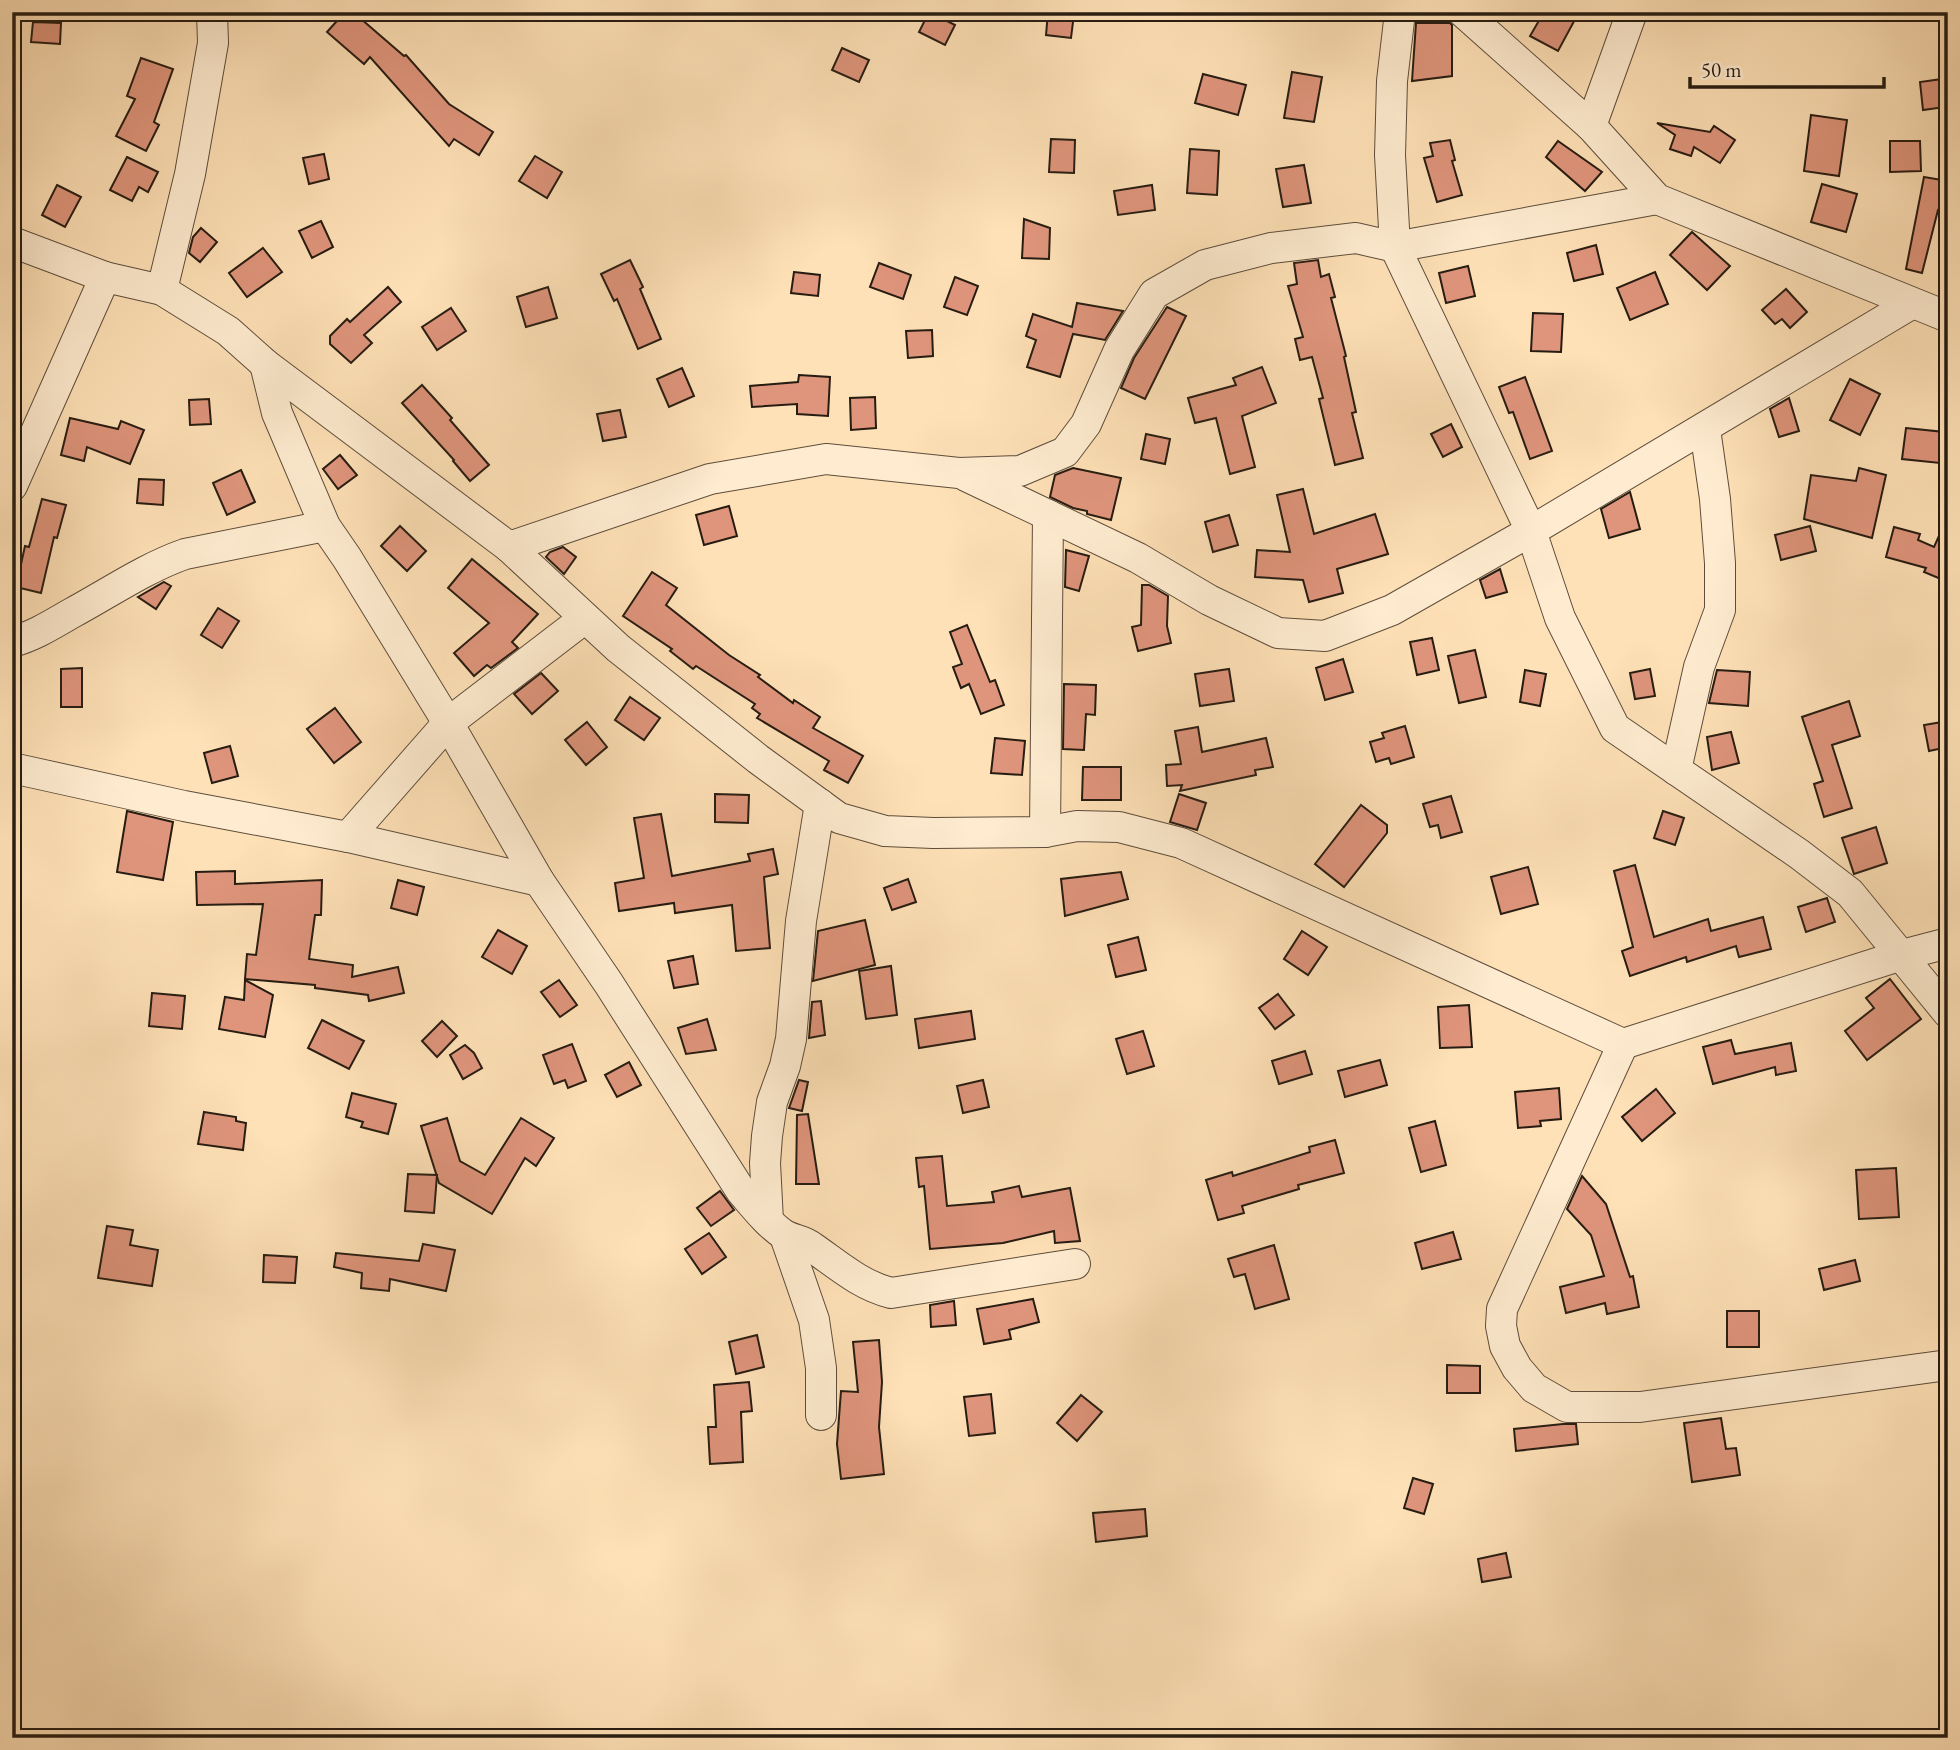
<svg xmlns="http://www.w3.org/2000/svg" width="1960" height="1750" font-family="'EB Garamond',serif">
  <rect width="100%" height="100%" fill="#ffe1b7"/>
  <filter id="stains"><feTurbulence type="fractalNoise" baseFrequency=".00286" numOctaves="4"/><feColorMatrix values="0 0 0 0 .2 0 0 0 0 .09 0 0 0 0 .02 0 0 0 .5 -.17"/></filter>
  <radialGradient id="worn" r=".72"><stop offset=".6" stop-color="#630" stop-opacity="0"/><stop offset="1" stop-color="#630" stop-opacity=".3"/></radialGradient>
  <!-- building -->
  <g fill="#df957c" stroke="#271c12" stroke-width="2">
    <path d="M345,12H353L404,56L406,55L449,104L493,132L479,155L454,139L449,146L370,57L364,64L327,32Z"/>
    <path d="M929,12L955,25L945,45L919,32Z"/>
    <path d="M1048,12L1074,14L1071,38L1046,35Z"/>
    <path d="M1544,12H1579L1558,51L1530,36Z"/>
    <path d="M33,22L61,23L60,44L31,42Z"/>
    <path d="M1416,23H1450L1452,25V76L1412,81Z"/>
    <path d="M842,48L869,60L859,82L832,70Z"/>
    <path d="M141,58L173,69L154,122L159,125L146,151L116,136L135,99L127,96Z"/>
    <path d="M1292,72L1322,77L1314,122L1284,118Z"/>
    <path d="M1203,74L1246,85L1238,115L1195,103Z"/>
    <path d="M1942,79L1945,107L1923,110L1920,82Z"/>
    <path d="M1811,115L1847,120L1839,176L1804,171Z"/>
    <path d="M1657,123L1710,132L1714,126L1735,140L1720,163L1694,147L1691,156L1670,149L1675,135Z"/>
    <path d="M1051,139L1075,140L1074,173L1049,172Z"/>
    <path d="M1450,140L1455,160L1452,161L1462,195L1437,202L1424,158L1433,156L1430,143Z"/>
    <path d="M1558,141L1602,172L1585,191L1546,157Z"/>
    <path d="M1890,141H1920L1921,171L1890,172Z"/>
    <path d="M1190,149L1219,151L1217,195L1187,193Z"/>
    <path d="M324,154L329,179L309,184L303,158Z"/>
    <path d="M535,156L562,172L547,198L519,181Z"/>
    <path d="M127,157L158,172L148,192L139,187L132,201L110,190Z"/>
    <path d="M1304,165L1311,203L1283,207L1276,169Z"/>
    <path d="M1924,177L1948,181V212L1938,210L1922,273L1906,269Z"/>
    <path d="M1822,184L1857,194L1846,232L1811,222Z"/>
    <path d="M57,185L81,197L65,227L42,215Z"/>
    <path d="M1152,185L1155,210L1118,215L1114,191Z"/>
    <path d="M1024,219L1050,228L1049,259L1022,258Z"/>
    <path d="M321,221L333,247L312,258L299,231Z"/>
    <path d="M201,228L217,242L200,262L189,253L193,237Z"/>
    <path d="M1692,232L1730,266L1707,290L1670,255Z"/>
    <path d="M1596,245L1603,274L1574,281L1567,253Z"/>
    <path d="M263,248L282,272L247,297L229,273Z"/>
    <path d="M630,260L643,287L640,289L661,339L638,349L617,299L614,301L601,274Z"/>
    <path d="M1318,260L1321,277L1329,274L1335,297L1331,298L1346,356L1344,357L1356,412L1352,413L1363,458L1335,465L1319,399L1323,398L1312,357L1300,360L1295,339L1303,337L1288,286L1297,284L1294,263Z"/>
    <path d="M879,263L911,275L903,299L870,287Z"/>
    <path d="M1468,266L1475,296L1446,303L1439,273Z"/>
    <path d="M794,272L820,275L818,296L791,293Z"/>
    <path d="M1655,272L1668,304L1630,320L1617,288Z"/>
    <path d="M955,277L978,286L967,315L944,307Z"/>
    <path d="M388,287L401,302L364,335L372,343L351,363L330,344V336L347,319L350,322Z"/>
    <path d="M548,287L557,318L526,327L517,297Z"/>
    <path d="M1786,289L1807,312L1790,328L1782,319L1775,324L1762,310Z"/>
    <path d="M1077,303L1123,311L1105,340L1073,334L1060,377L1027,367L1036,340L1026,336L1033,314L1072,327Z"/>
    <path d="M1167,307L1186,316L1145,399L1121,388L1134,358Z"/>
    <path d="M451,308L466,331L437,350L422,327Z"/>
    <path d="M1533,313L1563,314L1561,352L1531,351Z"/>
    <path d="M932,330L933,356L908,358L906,331Z"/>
    <path d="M1262,367L1276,403L1242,416L1255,467L1230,474L1216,418L1195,423L1188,398L1236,385L1233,378Z"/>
    <path d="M682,368L694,396L669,407L657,379Z"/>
    <path d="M799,375L830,377L828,416L797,414V404L752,407L750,386L798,382Z"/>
    <path d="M1525,377L1552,451L1530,459L1513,412L1509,413L1499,387Z"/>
    <path d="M1850,379L1880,394L1860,435L1830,420Z"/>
    <path d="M422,385L452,418L450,420L489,465L470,481L453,461L454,460L402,403Z"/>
    <path d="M875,397L876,428L851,430L850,398Z"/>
    <path d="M1789,398L1799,431L1779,437L1770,409Z"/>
    <path d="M209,399L211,424L190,425L189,400Z"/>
    <path d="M620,410L626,437L603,441L597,414Z"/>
    <path d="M70,418L118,429L121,421L144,430L130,464L87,447L84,461L61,455Z"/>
    <path d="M1451,424L1462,447L1443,457L1431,434Z"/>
    <path d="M1906,428L1944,432L1940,463L1902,459Z"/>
    <path d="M1146,434L1170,439L1165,464L1141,459Z"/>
    <path d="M340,455L357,475L338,489L323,469Z"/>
    <path d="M1073,468L1121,478L1111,520L1087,514V511L1073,508L1050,497L1055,475Z"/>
    <path d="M1859,468L1886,475L1872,538L1804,519L1811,475L1856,481Z"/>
    <path d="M241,470L255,502L227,515L213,483Z"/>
    <path d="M139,479L164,480L163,505L137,503Z"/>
    <path d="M1303,489L1314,534L1375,514L1388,554L1337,569L1343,593L1309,602L1303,580L1255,577L1257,550L1290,552L1277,495Z"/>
    <path d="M1630,492L1640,529L1609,538L1601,509Z"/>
    <path d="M42,499L66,505L57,538L54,537L41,593L16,587L25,546L29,547Z"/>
    <path d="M729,506L737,536L704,545L696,515Z"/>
    <path d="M1229,515L1238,545L1213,552L1205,522Z"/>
    <path d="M1948,516V582L1924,572L1926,568L1886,557L1894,527L1920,534L1918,540L1934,547Z"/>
    <path d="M400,526L426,551L407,571L381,546Z"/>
    <path d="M1810,526L1816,551L1781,560L1775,535Z"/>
    <path d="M563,547L576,557L564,574L546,557L550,552Z"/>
    <path d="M1066,550L1089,556L1079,591L1065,587Z"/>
    <path d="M472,559L538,614L512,642L518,648L491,668L487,665L474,676L454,653L489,623L448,588Z"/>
    <path d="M1500,569L1507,592L1486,598L1480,580Z"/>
    <path d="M652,572L677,588L666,605L729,655L760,675L758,677L793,703L794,700L820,717L813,728L863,756L848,783L824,770L829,761L757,718L760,714L752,708L755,704L696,666L693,669L670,651L672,649L623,616Z"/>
    <path d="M164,582L171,586L156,609L138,597Z"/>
    <path d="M1142,585H1149L1168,596L1167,626L1171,643L1138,651L1132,627L1141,625Z"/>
    <path d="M218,608L239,621L222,648L201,635Z"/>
    <path d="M967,625L990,682L995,680L1004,705L981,714L969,684L961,688L953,667L962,664L950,632Z"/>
    <path d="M1432,638L1439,670L1417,675L1410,642Z"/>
    <path d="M1475,650L1486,697L1459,703L1448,656Z"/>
    <path d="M1343,659L1353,692L1325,700L1316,668Z"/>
    <path d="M82,668V707H61V669Z"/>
    <path d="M1229,669L1234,701L1200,706L1195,674Z"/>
    <path d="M1650,669L1655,696L1635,699L1630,673Z"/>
    <path d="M1525,670L1546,674L1540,706L1520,702Z"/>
    <path d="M1717,670L1750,672L1748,706L1709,703Z"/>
    <path d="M541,673L558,691L532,714L514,694Z"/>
    <path d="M1064,684L1096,685L1095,715L1086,714L1084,750L1063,749Z"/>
    <path d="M630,697L660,718L644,740L615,720Z"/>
    <path d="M1849,701L1860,736L1832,745L1852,808L1824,817L1814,784L1823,781L1802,717Z"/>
    <path d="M335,708L361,742L334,763L307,729Z"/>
    <path d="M1948,721V747L1929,751L1924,725Z"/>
    <path d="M587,722L607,747L586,765L565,740Z"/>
    <path d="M1405,726L1414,757L1391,764L1389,758L1376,762L1370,742L1384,738L1382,733Z"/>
    <path d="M1198,727L1202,752L1266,738L1273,767L1255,770L1256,775L1180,791L1182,785L1167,786L1166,765L1181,764L1175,731Z"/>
    <path d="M1731,732L1739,763L1712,770L1707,737Z"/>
    <path d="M995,738L1025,741L1022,775L991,773Z"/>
    <path d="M230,746L238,776L212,783L204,753Z"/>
    <path d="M1083,767H1121V800H1082Z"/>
    <path d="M715,794L749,795L748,823L715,822Z"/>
    <path d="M1179,794L1206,803L1197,830L1170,822Z"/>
    <path d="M1451,796L1462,832L1441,838L1438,825L1430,827L1423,804Z"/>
    <path d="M1361,805L1387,825V833L1344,887L1315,864Z"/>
    <path d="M127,811L173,822L163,880L117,872Z"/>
    <path d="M1663,811L1684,818L1675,845L1654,838Z"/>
    <path d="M661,814L672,876L750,861L748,854L773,849L778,874L764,877L770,948L736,951L732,905L675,913L674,903L619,911L615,883L644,878L634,818Z"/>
    <path d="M1876,827L1887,863L1854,874L1842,838Z"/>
    <path d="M1635,865L1654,937L1708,919L1711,931L1763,917L1771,949L1739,957L1736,946L1687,962L1686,957L1630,976L1622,951L1633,947L1614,871Z"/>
    <path d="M1528,867L1538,904L1501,914L1491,877Z"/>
    <path d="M235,871V884L322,880L321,915H315L309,959L353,965L352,977L398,967L404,993L369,1001L368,995L315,988V985L245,979L247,954L256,955L263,904L197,905L196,872Z"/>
    <path d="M1121,872L1128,899L1065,916L1061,879Z"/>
    <path d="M908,879L916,902L892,910L884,888Z"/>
    <path d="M398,880L424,887L417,915L391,908Z"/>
    <path d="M1827,898L1835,922L1806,932L1798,907Z"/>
    <path d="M865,920L875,965L813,981L818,931Z"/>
    <path d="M498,930L527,946L512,974L482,957Z"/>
    <path d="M1302,931L1327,947L1308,975L1284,959Z"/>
    <path d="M1138,937L1146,970L1116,977L1108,945Z"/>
    <path d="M693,956L698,984L674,988L668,961Z"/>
    <path d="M891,966L897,1015L866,1019L859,971Z"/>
    <path d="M1890,979L1921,1019L1867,1060L1845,1031L1874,1008L1866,998Z"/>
    <path d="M245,980L273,995L265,1037L219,1029L225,997L244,1000Z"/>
    <path d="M559,980L577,1005L560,1017L541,992Z"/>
    <path d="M152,993L185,996L182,1029L149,1026Z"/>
    <path d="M1278,994L1294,1015L1275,1029L1259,1008Z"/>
    <path d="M821,1001L825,1035L809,1038L812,1002Z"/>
    <path d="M1469,1005L1472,1047L1440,1048L1438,1007Z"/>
    <path d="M971,1011L975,1039L919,1048L915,1019Z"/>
    <path d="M707,1019L716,1050L686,1054L678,1028Z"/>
    <path d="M322,1020L364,1041L349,1069L308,1048Z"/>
    <path d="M442,1021L457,1036L437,1057L422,1041Z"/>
    <path d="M1143,1031L1154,1066L1127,1074L1116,1039Z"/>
    <path d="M1731,1040L1735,1054L1791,1043L1796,1071L1776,1075L1775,1067L1713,1084L1703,1047Z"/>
    <path d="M572,1044L586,1081L568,1088L565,1080L554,1084L543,1055Z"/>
    <path d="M465,1045L474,1053L482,1068L463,1079L450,1055Z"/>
    <path d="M1305,1051L1312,1074L1279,1084L1272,1061Z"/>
    <path d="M1380,1060L1387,1085L1345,1097L1338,1071Z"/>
    <path d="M629,1062L641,1085L617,1097L605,1075Z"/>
    <path d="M799,1080L808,1082L802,1111L789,1108Z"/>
    <path d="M983,1080L989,1107L963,1113L957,1086Z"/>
    <path d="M1559,1088L1561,1119L1540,1121L1541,1126L1518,1128L1515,1092Z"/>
    <path d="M1656,1089L1675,1113L1642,1141L1622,1117Z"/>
    <path d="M352,1093L396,1104L388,1134L361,1127L363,1122L346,1117Z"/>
    <path d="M204,1112L236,1117V1121L246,1123L243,1150L198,1144Z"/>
    <path d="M808,1114L819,1184H796L797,1115Z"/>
    <path d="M447,1118L460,1161L485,1175L521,1118L554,1138L536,1166L525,1158L492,1214L439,1183L421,1126Z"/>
    <path d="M1435,1121L1446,1165L1421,1172L1409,1128Z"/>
    <path d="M1335,1140L1344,1173L1298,1185L1299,1189L1242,1206L1244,1213L1218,1220L1206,1180L1232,1172L1233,1176L1310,1152L1309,1147Z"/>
    <path d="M942,1156L947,1206L994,1202L992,1192L1019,1186L1022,1197L1070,1188L1080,1241L1055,1243L1054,1231L1003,1243L930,1249L924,1186L919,1187L916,1158Z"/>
    <path d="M1896,1168L1899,1217L1859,1219L1856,1170Z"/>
    <path d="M408,1174L437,1175L434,1213L405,1211Z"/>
    <path d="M1582,1176L1606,1204L1630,1277L1633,1276L1639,1307L1607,1314L1605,1303L1566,1313L1560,1287L1604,1276L1591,1235L1567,1209Z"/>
    <path d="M720,1191L734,1210L711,1226L697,1208Z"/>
    <path d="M107,1226L133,1230L130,1245L158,1250L152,1286L98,1278Z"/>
    <path d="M1453,1232L1461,1259L1422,1269L1415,1243Z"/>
    <path d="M709,1233L726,1257L702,1274L685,1249Z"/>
    <path d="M423,1244L455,1250L446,1291L390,1279L389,1291L361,1288L362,1273L334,1267L336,1253L419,1261Z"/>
    <path d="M1274,1245L1289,1299L1255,1309L1245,1274L1234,1277L1228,1259Z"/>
    <path d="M264,1255L297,1257L295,1283L263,1282Z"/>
    <path d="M1855,1260L1860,1281L1824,1290L1819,1269Z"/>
    <path d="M1033,1299L1039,1322L1009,1330L1011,1339L984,1344L977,1309Z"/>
    <path d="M954,1301L956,1325L931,1327L930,1305Z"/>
    <rect x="1727" y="1311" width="32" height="36"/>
    <path d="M757,1335L764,1367L736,1374L729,1342Z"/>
    <path d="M879,1340L882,1382L879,1427L884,1474L841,1479L837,1444L841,1391L858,1392L853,1342Z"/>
    <path d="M1447,1365L1480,1366V1393H1447Z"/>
    <path d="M749,1382L752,1411L741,1412L743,1462L710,1464L708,1427H716L714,1385Z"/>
    <path d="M991,1394L995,1433L969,1436L964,1397Z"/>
    <path d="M1081,1395L1102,1412L1077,1441L1057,1423Z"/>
    <path d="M1721,1418L1726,1449L1736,1448L1740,1475L1692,1482L1684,1423Z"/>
    <path d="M1563,1424H1576L1578,1444L1516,1451L1514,1429Z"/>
    <path d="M1413,1478L1433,1484L1424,1514L1404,1508Z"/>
    <path d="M1145,1509L1147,1536L1096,1542L1093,1513Z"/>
    <path d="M1506,1553L1511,1577L1482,1582L1478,1559Z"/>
  </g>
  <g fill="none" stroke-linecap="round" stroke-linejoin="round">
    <defs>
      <g id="street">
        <path d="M1400,12L1392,81L1390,155L1395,247L1531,531L1560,618L1615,728L1799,854L1850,893L1948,1013"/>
        <path d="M1463,12L1591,126L1657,199L1948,317"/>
        <path d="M1591,126L1632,12"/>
        <path d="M12,242L105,277L162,290L228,331L265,364L509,547L710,479L826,459L959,473L1020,471L1065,452L1086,424L1119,350L1154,294L1205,265L1271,248L1356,238L1395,247L1657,199"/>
        <path d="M162,290L190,174L213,43L212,12"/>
        <path d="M265,364L277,413L325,526L347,558L448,723L539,881L609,984L741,1191C754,1206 767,1223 783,1234C792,1240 804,1240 812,1247C838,1265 860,1285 891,1293L1075,1264"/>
        <path d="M966,476L1138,558L1209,600L1278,633L1325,636L1392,610L1531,531L1911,304"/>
        <path d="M12,486L105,277"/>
        <path d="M509,547L618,648L758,759L839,818L885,831L933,833L1045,832L1077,826L1119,827L1181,843L1623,1044L1902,955L1948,943"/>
        <path d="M12,642C34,636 53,624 72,613C109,593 145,568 185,554L325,526"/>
        <path d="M12,768L184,806L348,837L539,881"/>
        <path d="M1676,770L1699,667L1720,610V563L1715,499L1705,429"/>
        <path d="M1045,832L1048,515"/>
        <path d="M348,837L448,723L585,618"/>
        <path d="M1623,1044L1502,1309L1501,1326L1505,1346L1517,1368L1534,1388L1567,1407H1640L1948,1365"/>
        <path d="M768,1221L765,1163L767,1136L772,1102L785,1066L791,1039L801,921L820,804"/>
        <path d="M785,1236L814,1320L821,1368V1415"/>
      </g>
    </defs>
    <!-- street casing -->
    <use href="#street" stroke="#5d4d3b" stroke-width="32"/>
    <!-- street -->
    <use href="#street" stroke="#ffecd0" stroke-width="30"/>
  </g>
  <!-- margin -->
  <rect width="1960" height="1750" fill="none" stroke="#ffe1b7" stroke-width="42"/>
  <rect x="14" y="14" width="1932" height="1722" fill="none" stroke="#271c12" stroke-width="3.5"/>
  <rect x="21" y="21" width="1918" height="1708" fill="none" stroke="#271c12" stroke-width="2"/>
  <!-- scale -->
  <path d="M1690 77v10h194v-10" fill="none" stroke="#271c12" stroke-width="3.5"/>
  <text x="1701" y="77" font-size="21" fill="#271c12" stroke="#ffecd0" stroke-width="5" paint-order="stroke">50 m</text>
  <rect width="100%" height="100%" filter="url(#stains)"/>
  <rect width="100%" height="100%" fill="url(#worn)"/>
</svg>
